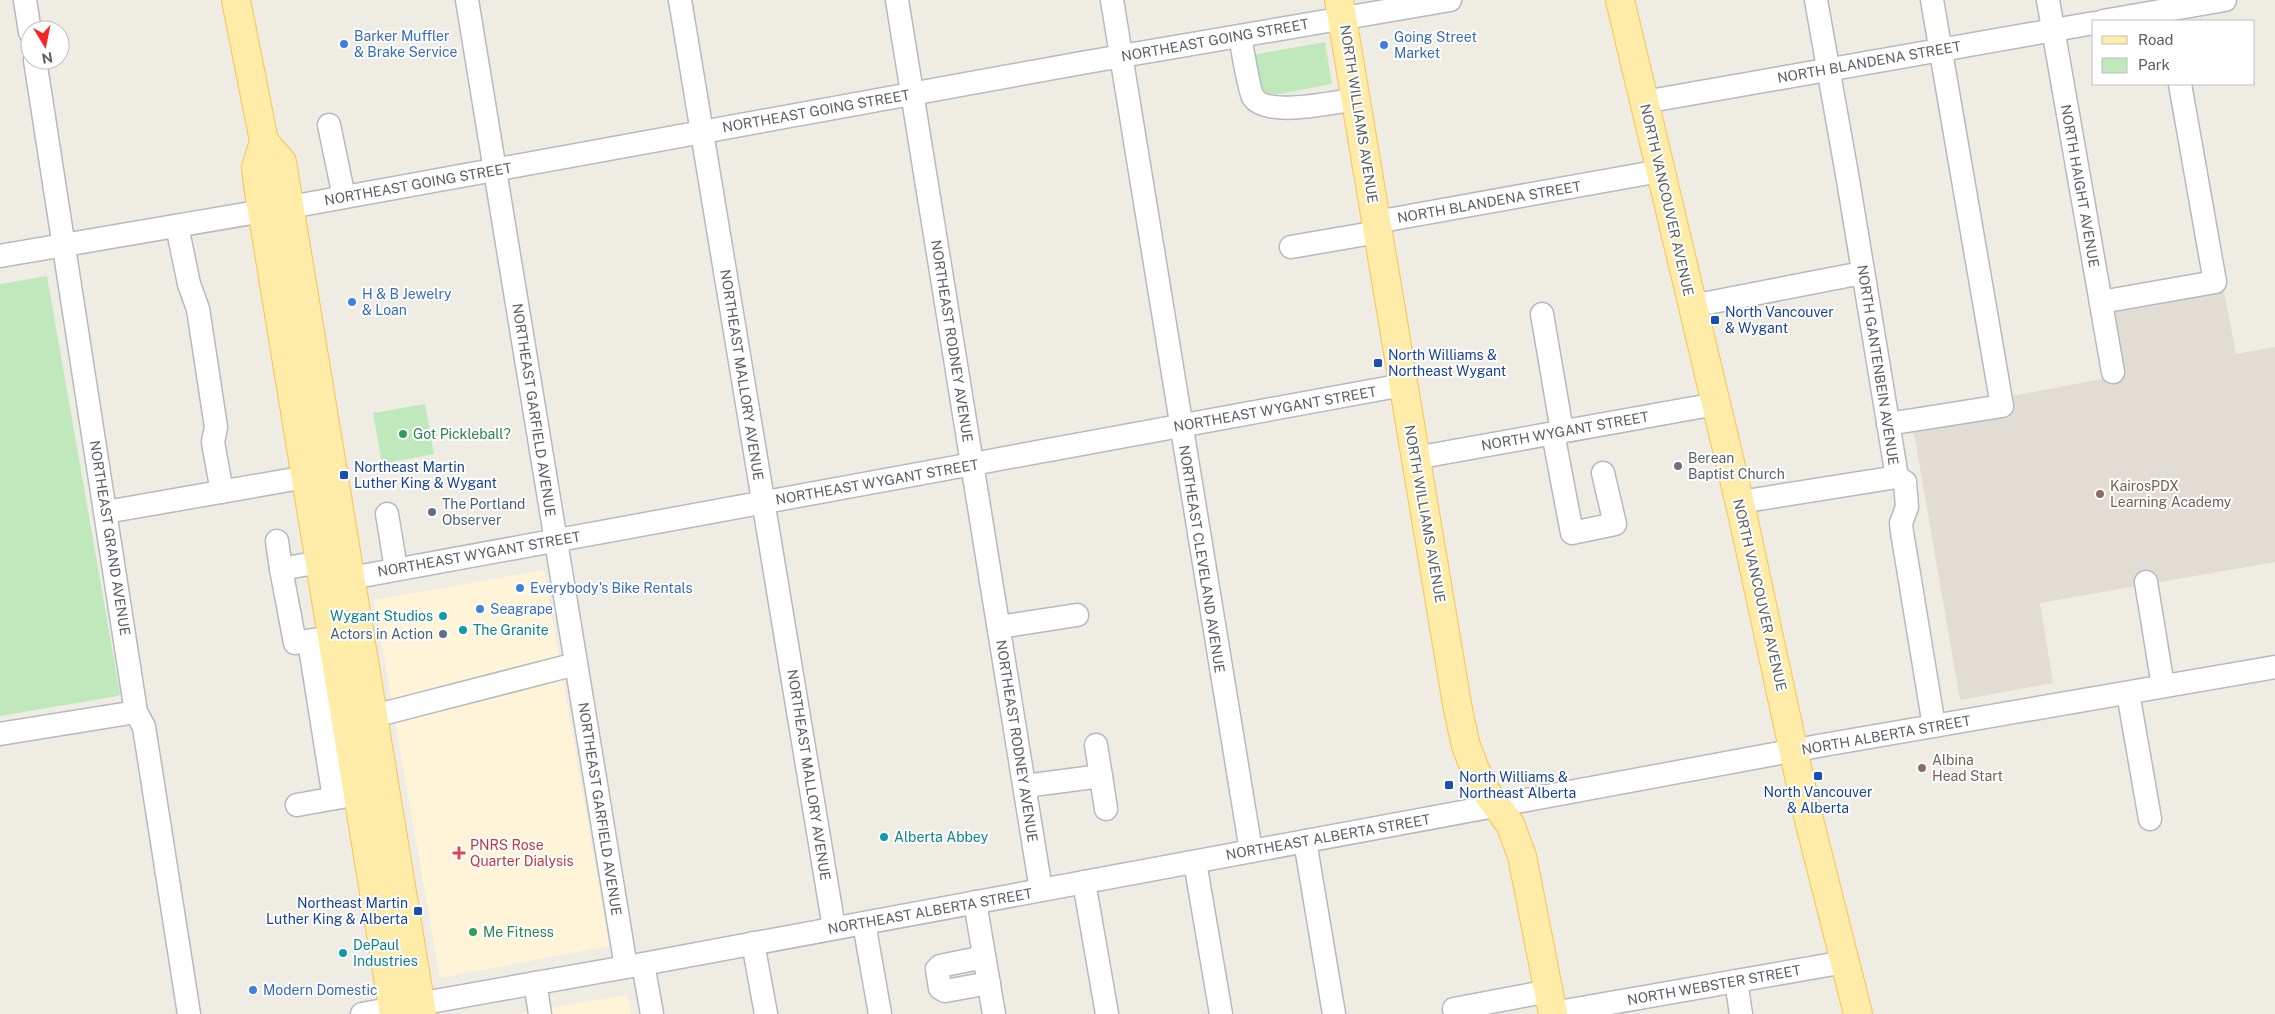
<svg xmlns="http://www.w3.org/2000/svg" width="2275" height="1014" font-family="'Public Sans',sans-serif">
  <rect width="100%" height="100%" fill="#efece3"/>
  <!-- commercial -->
  <g fill="#fff4d8">
    <path d="M544,570L609,946L440,978L374,600Z"/>
    <path d="M628,995L631,1014H516Z"/>
  </g>
  <!-- education -->
  <path fill="#e1ddd4" d="M2223,286L2236,354L2275,347V562L2040,603L2053,683L1960,700L1913,427L2007,397L2123,375L2111,306Z"/>
  <!-- green -->
  <g fill="#bfe9bd">
    <path d="M1325,42L1332,84L1243,101L1235,58Z"/>
    <path d="M47,276L120,694L118,696L0,716V284Z"/>
    <path d="M425,404L434,454L382,464L373,413Z"/>
  </g>
  <g fill="none" stroke-linecap="round" stroke-linejoin="round">
    <defs>
      <g id="minor">
        <path d="M25,0L30,32"/>
        <path d="M467,0L626,967"/>
        <path d="M680,0L834,928"/>
        <path d="M897,0L1041,890"/>
        <path d="M1112,0L1251,851"/>
        <path d="M1816,0L1848,180L1897,477L1905,482L1907,507L1901,523L1902,532L1934,726"/>
        <path d="M2048,0L2113,372"/>
        <path d="M2103,21L2225,0"/>
        <path d="M1240,36C1242,46 1249,91 1253,97C1267,118 1335,102 1356,99"/>
        <path d="M35,60L136,712L144,727L189,1014"/>
        <path d="M1644,102L2094,23"/>
        <path d="M329,125L344,197"/>
        <path d="M290,207L1087,62L1450,0"/>
        <path d="M1376,222L1660,171"/>
        <path d="M177,226L189,284L198,309L216,427L213,442L222,492"/>
        <path d="M1291,247L1378,232"/>
        <path d="M0,256L263,211"/>
        <path d="M2101,302L2215,282L2180,84"/>
        <path d="M1692,306L1862,273"/>
        <path d="M1542,314L1562,431"/>
        <path d="M1888,424L2002,406L1932,0"/>
        <path d="M1553,433L1572,533L1615,524L1603,473"/>
        <path d="M1415,458L1716,404"/>
        <path d="M1740,502L1897,477"/>
        <path d="M106,512L306,477"/>
        <path d="M387,514L396,569"/>
        <path d="M277,541L281,569"/>
        <path d="M351,578L1403,385"/>
        <path d="M2146,582L2163,686"/>
        <path d="M999,627L1077,615"/>
        <path d="M319,639L295,643L281,569L320,562"/>
        <path d="M309,641L334,798"/>
        <path d="M2128,693L2150,819"/>
        <path d="M374,716L576,664"/>
        <path d="M0,734L136,712"/>
        <path d="M1096,745L1101,776"/>
        <path d="M1025,786L1101,776L1106,809"/>
        <path d="M297,805L347,796"/>
        <path d="M1305,841L1334,1014"/>
        <path d="M1195,862L1221,1014"/>
        <path d="M1084,882L1107,1014"/>
        <path d="M975,902L994,1014"/>
        <path d="M864,923L880,1014"/>
        <path d="M753,943L766,1014"/>
        <path d="M984,957L940,966L937,969L940,988L945,991L989,983"/>
        <path d="M643,964L652,1014"/>
        <path d="M1736,981L1741,1014"/>
        <path d="M535,983L540,1014"/>
        <path d="M1454,1009L1549,991"/>
        <path d="M1553,1013L1845,962"/>
        <path d="M362,1014L643,964L1818,746L2275,667"/>
      </g>
      <g id="major">
        <path d="M236,0L264,141L256,168L258,186L394,1014"/>
        <path d="M1339,0L1458,710L1466,746L1474,767L1485,790L1510,824L1522,856L1553,1014"/>
        <path d="M1620,0L1743,517L1805,804L1858,1014"/>
        <path d="M264,141L282,162L422,1014"/>
      </g>
    </defs>
    <!-- minor casing -->
    <use href="#minor" stroke="#b6babe" stroke-width="25"/>
    <!-- major casing -->
    <use href="#major" stroke="#fdc24e" stroke-width="30"/>
    <!-- minor -->
    <use href="#minor" stroke="#fff" stroke-width="22"/>
    <!-- major -->
    <use href="#major" stroke="#ffeca8" stroke-width="28"/>
  </g>
  <!-- markers -->
  <g fill="#3f7fe0" stroke="#fff" stroke-width="2">
    <circle cx="344" cy="44" r="5"/>
    <circle cx="1384" cy="45" r="5"/>
    <circle cx="352" cy="302" r="5"/>
    <circle cx="520" cy="588" r="5"/>
    <circle cx="480" cy="609" r="5"/>
    <circle cx="253" cy="990" r="5"/>
  </g>
  <g fill="#1a4fb4" stroke="#fff" stroke-width="2">
    <rect x="1710" y="315" width="10" height="10" rx="2.5"/>
    <rect x="1373" y="358" width="10" height="10" rx="2.5"/>
    <rect x="339" y="470" width="10" height="10" rx="2.5"/>
    <rect x="1813" y="771" width="10" height="10" rx="2.5"/>
    <rect x="1444" y="780" width="10" height="10" rx="2.5"/>
    <rect x="413" y="906" width="10" height="10" rx="2.5"/>
  </g>
  <g fill="#2e9e5b" stroke="#fff" stroke-width="2">
    <circle cx="403" cy="434" r="5"/>
    <circle cx="473" cy="932" r="5"/>
  </g>
  <circle fill="#6b7280" stroke="#fff" stroke-width="2" cx="1678" cy="466" r="5"/>
  <g fill="#8d6e63" stroke="#fff" stroke-width="2">
    <circle cx="2100" cy="494" r="5"/>
    <circle cx="1922" cy="768" r="5"/>
  </g>
  <g fill="#5c6f8a" stroke="#fff" stroke-width="2">
    <circle cx="432" cy="512" r="5"/>
    <circle cx="443" cy="634" r="5"/>
  </g>
  <g fill="#0f9aa8" stroke="#fff" stroke-width="2">
    <circle cx="443" cy="616" r="5"/>
    <circle cx="463" cy="630" r="5"/>
    <circle cx="884" cy="837" r="5"/>
    <circle cx="343" cy="953" r="5"/>
  </g>
  <path fill="#e0444e" stroke="#fff" stroke-width="2" d="M456.5 845.5h5v5h5v5h-5v5h-5v-5h-5v-5h5z"/>
  <g text-anchor="middle" stroke-width="4" stroke-linejoin="round" paint-order="stroke">
    <!-- shop labels -->
    <g font-size="14" fill="#366cbe" stroke="#fff" text-anchor="start">
      <text x="354" y="41">Barker Muffler<tspan x="354" dy="16">&amp; Brake Service</tspan></text>
      <text x="1394" y="42">Going Street<tspan x="1394" dy="16">Market</tspan></text>
      <text x="362" y="299">H &amp; B Jewelry<tspan x="362" dy="16">&amp; Loan</tspan></text>
      <text x="530" y="593">Everybody's Bike Rentals</text>
      <text x="490" y="614">Seagrape</text>
      <text x="263" y="995">Modern Domestic</text>
    </g>
    <!-- street labels -->
    <g font-size="14" fill="#5b6065" stroke="#fff">
      <text transform="translate(1215 40) rotate(-10)" y="5">NORTHEAST GOING STREET</text>
      <text transform="translate(1869 62) rotate(-10)" y="5">NORTH BLANDENA STREET</text>
      <text transform="translate(816 111) rotate(-10)" y="5">NORTHEAST GOING STREET</text>
      <text transform="translate(1359 114) rotate(81)" y="5">NORTH WILLIAMS AVENUE</text>
      <text transform="translate(418 184) rotate(-10)" y="5">NORTHEAST GOING STREET</text>
      <text transform="translate(2080 186) rotate(80)" y="5">NORTH HAIGHT AVENUE</text>
      <text transform="translate(1667 200) rotate(77)" y="5">NORTH VANCOUVER AVENUE</text>
      <text transform="translate(1489 202) rotate(-10)" y="5">NORTH BLANDENA STREET</text>
      <text transform="translate(952 341) rotate(81)" y="5">NORTHEAST RODNEY AVENUE</text>
      <text transform="translate(1878 365) rotate(81)" y="5">NORTH GANTENBEIN AVENUE</text>
      <text transform="translate(742 375) rotate(81)" y="5">NORTHEAST MALLORY AVENUE</text>
      <text transform="translate(1275 409) rotate(-10)" y="5">NORTHEAST WYGANT STREET</text>
      <text transform="translate(534 410) rotate(81)" y="5">NORTHEAST GARFIELD AVENUE</text>
      <text transform="translate(1565 431) rotate(-10)" y="5">NORTH WYGANT STREET</text>
      <text transform="translate(877 482) rotate(-10)" y="5">NORTHEAST WYGANT STREET</text>
      <text transform="translate(1425 514) rotate(80)" y="5">NORTH WILLIAMS AVENUE</text>
      <text transform="translate(110 538) rotate(81)" y="5">NORTHEAST GRAND AVENUE</text>
      <text transform="translate(479 554) rotate(-10)" y="5">NORTHEAST WYGANT STREET</text>
      <text transform="translate(1202 559) rotate(81)" y="5">NORTHEAST CLEVELAND AVENUE</text>
      <text transform="translate(1760 595) rotate(77)" y="5">NORTH VANCOUVER AVENUE</text>
      <text transform="translate(1886 735) rotate(-10)" y="5">NORTH ALBERTA STREET</text>
      <text transform="translate(1017 741) rotate(81)" y="5">NORTHEAST RODNEY AVENUE</text>
      <text transform="translate(809 775) rotate(81)" y="5">NORTHEAST MALLORY AVENUE</text>
      <text transform="translate(600 809) rotate(81)" y="5">NORTHEAST GARFIELD AVENUE</text>
      <text transform="translate(1328 837) rotate(-10)" y="5">NORTHEAST ALBERTA STREET</text>
      <text transform="translate(930 911) rotate(-10)" y="5">NORTHEAST ALBERTA STREET</text>
      <text transform="translate(1714 985) rotate(-10)" y="5">NORTH WEBSTER STREET</text>
    </g>
    <!-- transit labels -->
    <g font-size="14" fill="#164399" stroke="#fff" text-anchor="start">
      <text x="1725" y="317">North Vancouver<tspan x="1725" dy="16">&amp; Wygant</tspan></text>
      <text x="1388" y="360">North Williams &amp;<tspan x="1388" dy="16">Northeast Wygant</tspan></text>
      <text x="354" y="472">Northeast Martin<tspan x="354" dy="16">Luther King &amp; Wygant</tspan></text>
      <text x="1459" y="782">North Williams &amp;<tspan x="1459" dy="16">Northeast Alberta</tspan></text>
      <text x="1818" y="797" text-anchor="middle">North Vancouver<tspan x="1818" dy="16">&amp; Alberta</tspan></text>
      <text x="408" y="908" text-anchor="end">Northeast Martin<tspan x="408" dy="16">Luther King &amp; Alberta</tspan></text>
    </g>
    <!-- leisure labels -->
    <g font-size="14" fill="#27864d" stroke="#fff" text-anchor="start">
      <text x="413" y="439">Got Pickleball?</text>
      <text x="483" y="937">Me Fitness</text>
    </g>
    <!-- worship labels -->
    <g font-size="14" fill="#5b616d" stroke="#fff" text-anchor="start">
      <text x="1688" y="463">Berean<tspan x="1688" dy="16">Baptist Church</tspan></text>
    </g>
    <!-- education labels -->
    <g font-size="14" fill="#785e54" stroke="#fff" text-anchor="start">
      <text x="2110" y="491">KairosPDX<tspan x="2110" dy="16">Learning Academy</tspan></text>
      <text x="1932" y="765">Albina<tspan x="1932" dy="16">Head Start</tspan></text>
    </g>
    <!-- service labels -->
    <g font-size="14" fill="#4e5e75" stroke="#fff" text-anchor="start">
      <text x="442" y="509">The Portland<tspan x="442" dy="16">Observer</tspan></text>
      <text x="433" y="639" text-anchor="end">Actors in Action</text>
    </g>
    <!-- culture labels -->
    <g font-size="14" fill="#0d838f" stroke="#fff" text-anchor="start">
      <text x="433" y="621" text-anchor="end">Wygant Studios</text>
      <text x="473" y="635">The Granite</text>
      <text x="894" y="842">Alberta Abbey</text>
      <text x="353" y="950">DePaul<tspan x="353" dy="16">Industries</tspan></text>
    </g>
    <!-- health labels -->
    <g font-size="14" fill="#be3a42" stroke="#fff" text-anchor="start">
      <text x="470" y="850">PNRS Rose<tspan x="470" dy="16">Quarter Dialysis</tspan></text>
    </g>
  </g>
  <!-- legend -->
  <rect x="2092" y="20" width="162" height="65" fill="#ffffff" stroke="#bdbfc1"/>
  <rect x="2102" y="36" width="25" height="8" fill="#ffeca8" stroke="#bdbfc1"/>
  <text x="2138" y="45" font-size="15" fill="#5b6065">Road</text>
  <rect x="2102" y="58" width="25" height="15" fill="#bfe9bd" stroke="#bdbfc1"/>
  <text x="2138" y="70" font-size="15" fill="#5b6065">Park</text>
  <!-- north arrow -->
  <g transform="translate(45 45) rotate(170)"><circle r="24" fill="#ffffff" stroke="#bdbfc1"/>
  <path d="M0-4L9 19L0 12L-9 19Z" fill="#f82520"/>
  <text y="-8" font-size="14" font-weight="bold" text-anchor="middle" fill="#5b6065">N</text>
  </g>
</svg>
